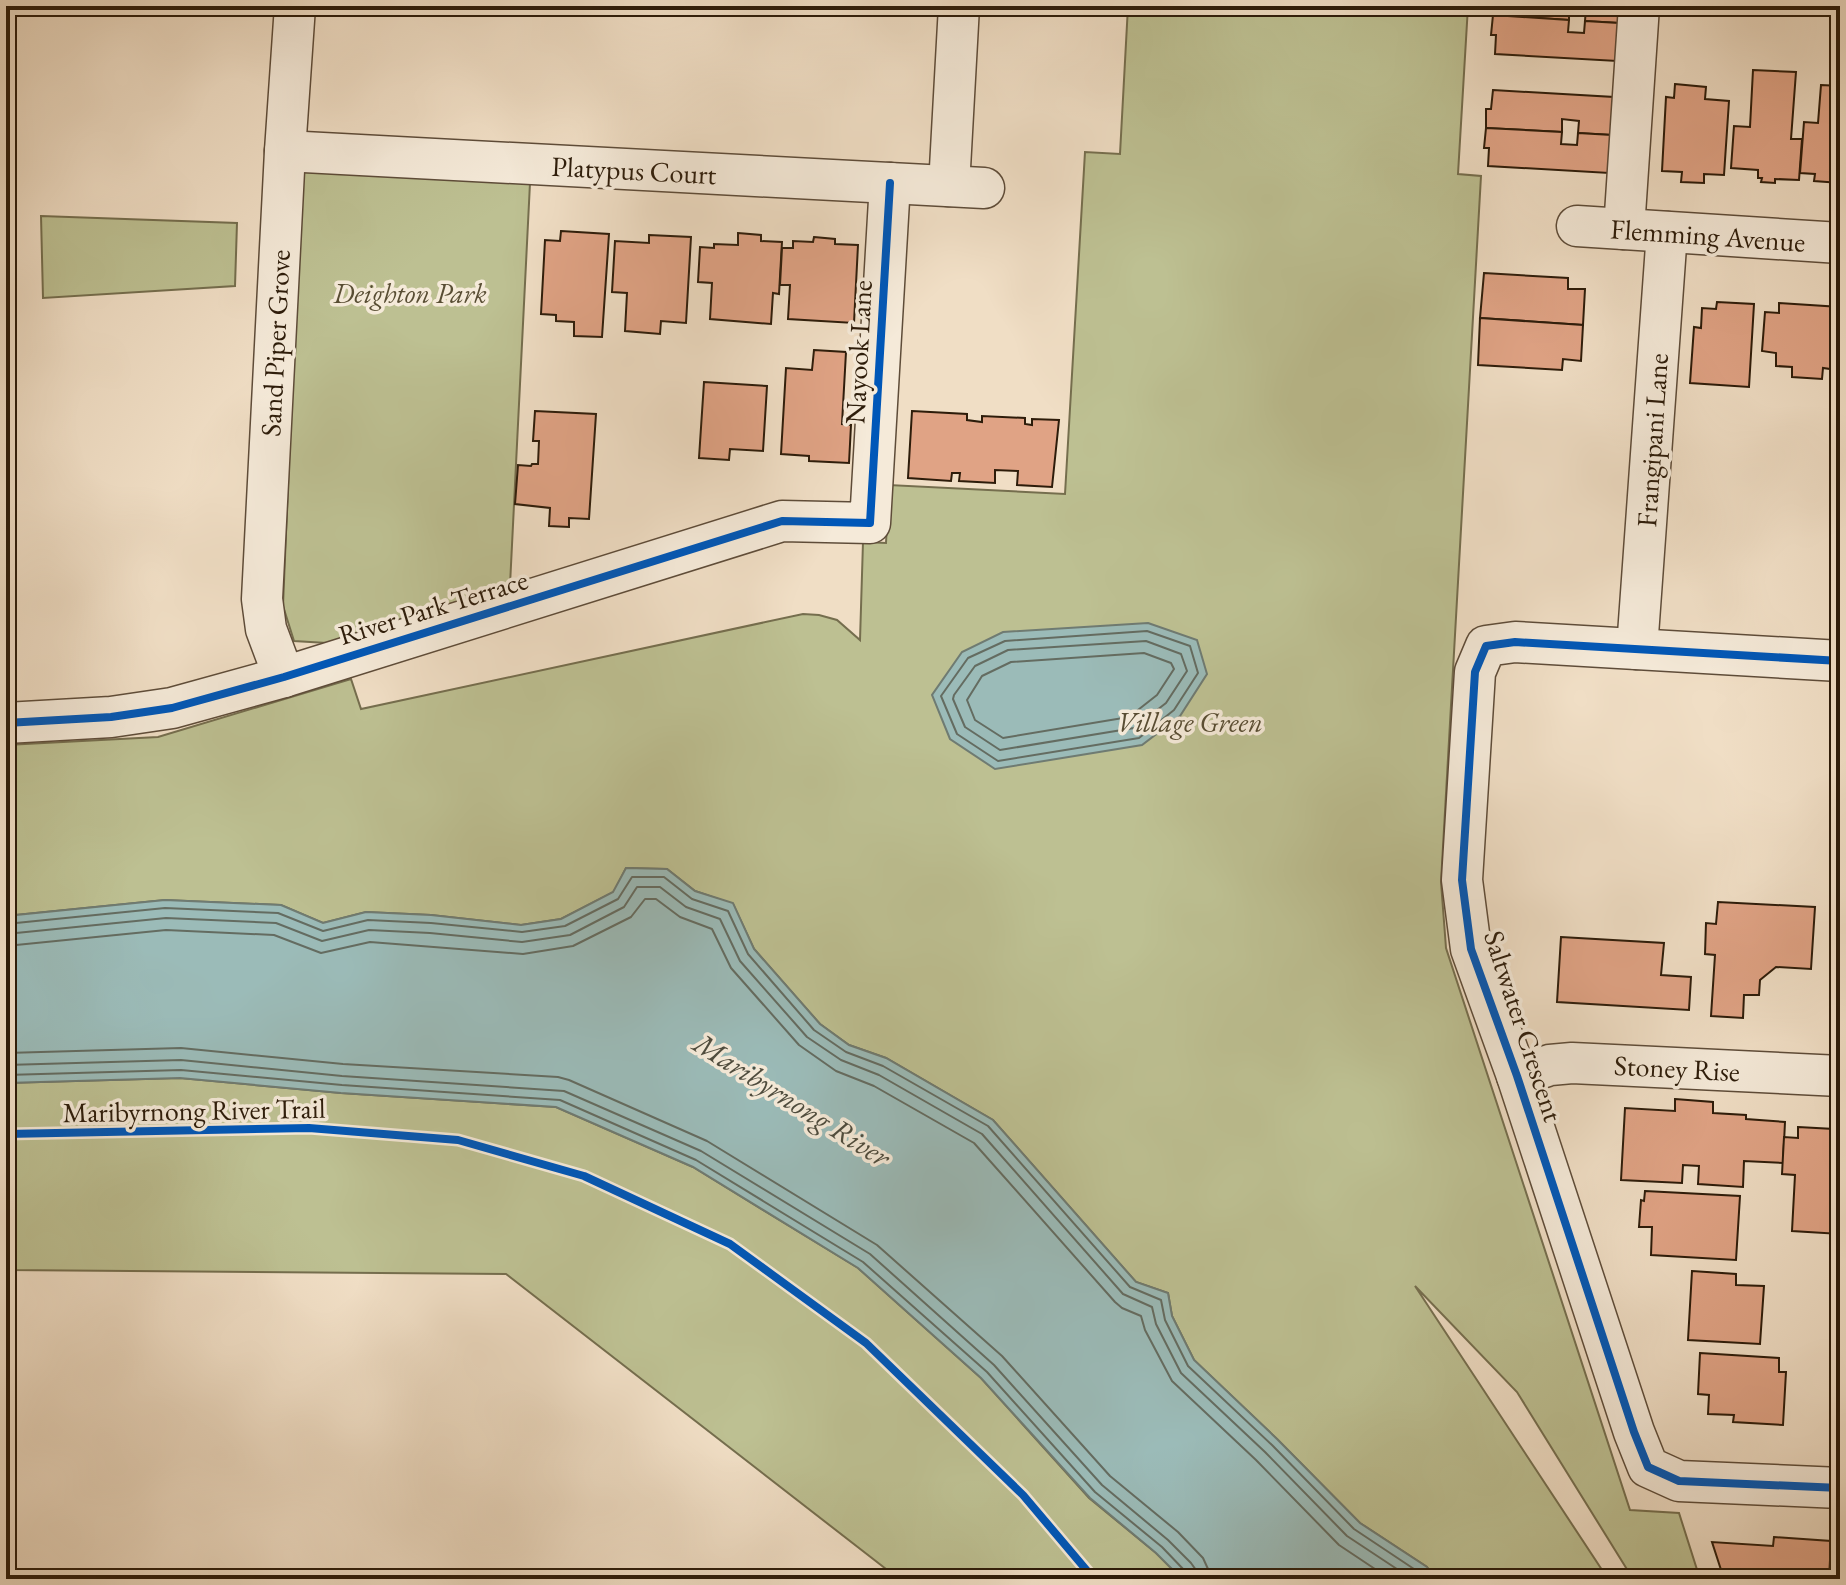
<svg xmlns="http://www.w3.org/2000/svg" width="1846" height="1585" font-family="'EB Garamond',serif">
  <rect width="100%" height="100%" fill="#f0dec5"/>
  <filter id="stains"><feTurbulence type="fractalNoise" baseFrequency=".0025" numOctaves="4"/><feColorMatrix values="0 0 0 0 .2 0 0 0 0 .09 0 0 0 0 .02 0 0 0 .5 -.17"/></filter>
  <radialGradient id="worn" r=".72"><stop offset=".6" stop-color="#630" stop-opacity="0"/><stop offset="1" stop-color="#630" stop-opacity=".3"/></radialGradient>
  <!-- green -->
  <g fill="#bdc092" stroke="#756e4e" stroke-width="2">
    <path d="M1128,6H1468L1458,174L1481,176L1441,882L1446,948L1630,1510L1679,1513L1700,1579H1633L1517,1392L1415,1286L1608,1579H1435L1427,1567L1360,1523L1277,1439L1194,1360L1172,1316L1168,1293L1136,1282L993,1120L886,1058L849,1045L820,1024L754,949L733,904L695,891L667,869L626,868L614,892L561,919L521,925L431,915L366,912L323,923L281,905L165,900L6,916V745L158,737L351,679L361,709L803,614L819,615L837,620L860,640L863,542L886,543L889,485L1065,494L1085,152L1120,154Z"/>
    <path d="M301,171L530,183L510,585L327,643L294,641L283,606Z"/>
    <path d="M41,216L237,223L235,286L43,298Z"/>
    <path d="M180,1078L341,1093L556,1107L693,1167L858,1268L981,1378L1089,1498L1156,1553L1182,1579H897L886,1569L506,1274L6,1270V1083Z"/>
  </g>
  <!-- water -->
  <g fill="#9bbbb8" stroke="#6f7b72" stroke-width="2">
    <path d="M1148,623L1197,640L1207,674L1180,716L1142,745L995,769L950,739L932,695L962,652L1003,632Z"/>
    <path d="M626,868L667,869L695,891L733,903L754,949L820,1024L849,1045L886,1058L993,1120L1136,1282L1168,1293L1172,1316L1194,1360L1277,1439L1360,1523L1427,1567L1435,1579H1182L1156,1553L1090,1498L981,1378L858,1268L693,1167L556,1107L341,1093L180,1078L6,1083V916L165,900L281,905L323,923L366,912L431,915L521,925L561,919L613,892Z"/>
  </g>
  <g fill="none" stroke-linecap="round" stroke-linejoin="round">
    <!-- shore -->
    <g stroke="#646c61" stroke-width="2">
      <path d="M1147,631L1190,646L1198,673L1174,710L1139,738L998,761L957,734L941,696L968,658L1005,641Z"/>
      <path d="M1146,641L1181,654L1187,671L1166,703L1134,728L1000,750L965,727L953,699L954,695L975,666L1008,650Z"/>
      <path d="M1144,653L1171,663L1174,669L1157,695L1129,717L1003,738L975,720L967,700L982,676L1011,662Z"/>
      <path d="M6,924L165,908L278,913L323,931L368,920L431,923L522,932L565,926L618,899L632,877H664L692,899L728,911L748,954L814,1030L846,1052L883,1066L988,1126L1130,1287L1161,1300L1165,1320L1188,1366L1272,1445L1354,1529L1420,1573L1425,1579"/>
      <path d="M6,934L166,918L276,923L322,941L369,930L430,933L522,942L570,935L624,907L637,887H660L686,907L720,919L740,961L807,1037L841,1060L879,1075L982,1134L1123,1294L1152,1307L1156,1324L1181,1373L1265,1452L1347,1536L1412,1579"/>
      <path d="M6,946L166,930L274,935L321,953L370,942L523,954L573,946L631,917L645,899H656L680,917L712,929L731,968L799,1045L836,1071L874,1086L974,1143L1115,1302L1122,1308L1141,1316L1145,1330L1172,1381L1256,1460L1339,1545L1390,1579"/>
      <path d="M6,1053L181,1048L343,1064L558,1077L569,1080L707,1141L877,1245L1002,1356L1110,1476L1178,1532L1203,1558L1208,1569L1209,1579"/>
      <path d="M6,1065L181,1060L342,1076L564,1091L701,1151L870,1254L994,1365L1102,1485L1168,1540L1191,1563L1196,1570L1197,1579"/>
      <path d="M6,1075L181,1070L342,1085L560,1100L696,1160L863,1262L987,1372L1095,1492L1162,1547L1185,1571L1187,1579"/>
    </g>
  </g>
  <!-- building -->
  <g fill="#e0a385" stroke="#2d1c0a" stroke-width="2">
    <path d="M1493,6H1620L1619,23L1585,21L1586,8L1569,7V20L1493,15Z"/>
    <path d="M1493,15L1569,20L1568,32L1584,33L1585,21L1619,23L1617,61L1495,54L1496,35H1491Z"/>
    <path d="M1753,70L1796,72L1791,139H1802L1799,180L1775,179V183L1761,182L1762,178H1758V170L1731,168L1734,126L1750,127Z"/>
    <path d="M1675,84L1706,87L1705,99L1729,101L1724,175L1704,174V183L1681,182L1682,172L1662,171L1666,97L1674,98Z"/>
    <path d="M1821,85L1840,86V183L1814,181L1815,174L1800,173L1804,122L1818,123Z"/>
    <path d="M1493,90L1614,97L1612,135L1578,133L1579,121L1562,119V132L1486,128V109H1491Z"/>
    <path d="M1486,128L1562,132L1561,144L1577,145L1578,133L1612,135L1609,173L1488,166L1489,148H1484Z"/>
    <path d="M561,231L609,234L602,337L574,336V322L556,321V315L541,314L545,240L560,241Z"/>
    <path d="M738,233L761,235V241L782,242L779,294L773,293L771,324L710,319L712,283L698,282L700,247L714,248V244L738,245Z"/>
    <path d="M649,235L691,237L686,323L661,321L660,334L625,331L627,293L612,292L615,241L649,243Z"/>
    <path d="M814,237L835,239V244L858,245L854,323L788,319L790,285H780L782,248H793V241L813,242Z"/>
    <path d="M1484,273L1568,278V289H1585L1583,325L1480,318Z"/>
    <path d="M1717,302L1754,304L1749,387L1690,383L1694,327L1701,328L1702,308L1716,309Z"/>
    <path d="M1779,303L1840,307L1837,370L1823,368L1822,379L1792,377V367L1776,366V353L1762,351L1765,312L1779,313Z"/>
    <path d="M1480,318L1583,325L1581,361L1563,359L1562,370L1478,365Z"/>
    <path d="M814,350L846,352L842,424L851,425L849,463L809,461V456L781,454L786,368L812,370Z"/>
    <path d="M704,382L767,386L763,451L730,449L729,460L699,458Z"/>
    <path d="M535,411L596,414L589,519L569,518V527L549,526L550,508L515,504L518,465L531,466L532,464H538L539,441H533Z"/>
    <path d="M912,411L967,414V420L982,422V416L1025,418V424L1032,425V419L1059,420L1052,487L1017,485L1018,471L995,470V483L959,481L960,473H952L951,481L908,478Z"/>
    <path d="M1718,902L1815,907L1811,969L1776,967L1760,980L1759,995H1744L1743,1018L1711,1016L1715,955L1705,954L1706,923L1716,924Z"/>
    <path d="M1561,937L1664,943L1661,975L1691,977L1689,1010L1557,1002Z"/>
    <path d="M1675,1099L1713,1102V1113L1746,1115V1119L1785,1122L1783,1163L1744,1161L1743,1187L1698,1184L1699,1166L1683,1165L1682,1183L1621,1180L1625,1108L1675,1111Z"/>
    <path d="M1798,1127L1834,1129V1133H1840V1234L1792,1231L1795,1175L1782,1174L1784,1137L1798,1138Z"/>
    <path d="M1645,1191L1740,1196L1736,1260L1651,1255L1652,1227H1639L1641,1200L1644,1201Z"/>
    <path d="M1692,1271L1736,1274V1285L1764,1286L1760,1344L1688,1340Z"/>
    <path d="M1700,1353L1779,1358V1372H1786L1783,1425L1733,1422L1734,1415L1708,1414L1709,1395L1698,1394Z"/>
    <path d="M1774,1537L1831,1541L1829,1579H1724L1712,1542L1773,1546Z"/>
  </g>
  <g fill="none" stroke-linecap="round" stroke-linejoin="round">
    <defs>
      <g id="minor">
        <path d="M285,151L984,188"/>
        <path d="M949,186L959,6"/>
        <path d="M1577,226L1840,243"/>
        <path d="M1624,229L1639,6"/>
        <path d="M1637,649L1667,232"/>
        <path d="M1840,661L1515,642L1486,646L1475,672L1462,880L1471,949L1517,1076L1634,1432L1648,1467L1679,1481L1840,1488"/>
        <path d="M284,677L266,629L262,599L285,151L295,6"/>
        <path d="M6,723L111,717L172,708L284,677L782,521L870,523L890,183"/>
        <path d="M1517,1076L1550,1065L1572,1063L1840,1076"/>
      </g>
    </defs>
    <!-- minor casing -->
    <use href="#minor" stroke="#5e4c39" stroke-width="43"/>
    <!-- minor -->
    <use href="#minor" stroke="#f5ead9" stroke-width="40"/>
    <defs>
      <g id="cycleway">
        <path d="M1840,661L1515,642L1486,646L1475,672L1462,880L1471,949L1517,1076L1634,1432L1648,1467L1679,1481L1840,1488"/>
        <path d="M6,723L111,717L172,708L284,677L782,521L870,523L890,183"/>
        <path d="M6,1134L309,1128L458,1140L584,1176L730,1244L866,1343L1023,1495L1094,1579"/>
      </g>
    </defs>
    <!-- cycleway casing -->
    <use href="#cycleway" stroke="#f5ead9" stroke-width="13"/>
    <!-- cycleway -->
    <use href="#cycleway" stroke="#0057b8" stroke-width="8"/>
  </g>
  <g text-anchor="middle" stroke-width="7" stroke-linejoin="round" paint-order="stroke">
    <!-- street labels -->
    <g font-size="28" fill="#2d1c0a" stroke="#f5ead9">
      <text transform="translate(634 170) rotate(3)" y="10">Platypus Court</text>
      <text transform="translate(1708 235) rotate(4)" y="10">Flemming Avenue</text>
      <text transform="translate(275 343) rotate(-87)" y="10">Sand Piper Grove</text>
      <text transform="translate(858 352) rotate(-87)" y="10">Nayook Lane</text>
      <text transform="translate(1652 440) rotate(-86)" y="10">Frangipani Lane</text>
      <text transform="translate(433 607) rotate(-17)" y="10">River Park Terrace</text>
      <text transform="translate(1524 1026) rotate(72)" y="10">Saltwater Crescent</text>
      <text transform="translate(1677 1068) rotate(3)" y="10">Stoney Rise</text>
      <text transform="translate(194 1110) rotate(-1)" y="10">Maribyrnong River Trail</text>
    </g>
    <!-- park labels -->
    <g font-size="28" font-style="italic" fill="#584d33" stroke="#f5ead9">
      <text x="410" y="303">Deighton Park</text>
      <text x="1190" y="732">Village Green</text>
    </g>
    <!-- water labels -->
    <g font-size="30" font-style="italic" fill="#4e4c3e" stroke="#f5ead9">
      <text transform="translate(792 1100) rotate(32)" y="10">Maribyrnong River</text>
    </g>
  </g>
  <!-- margin -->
  <rect width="1846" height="1585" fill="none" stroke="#f0dec5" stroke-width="32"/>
  <rect x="8" y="8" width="1830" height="1569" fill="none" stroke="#2d1c0a" stroke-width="4"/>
  <rect x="16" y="16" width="1814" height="1553" fill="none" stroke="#2d1c0a" stroke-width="2"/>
  <rect width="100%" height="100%" filter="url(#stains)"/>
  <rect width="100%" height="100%" fill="url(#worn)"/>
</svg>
